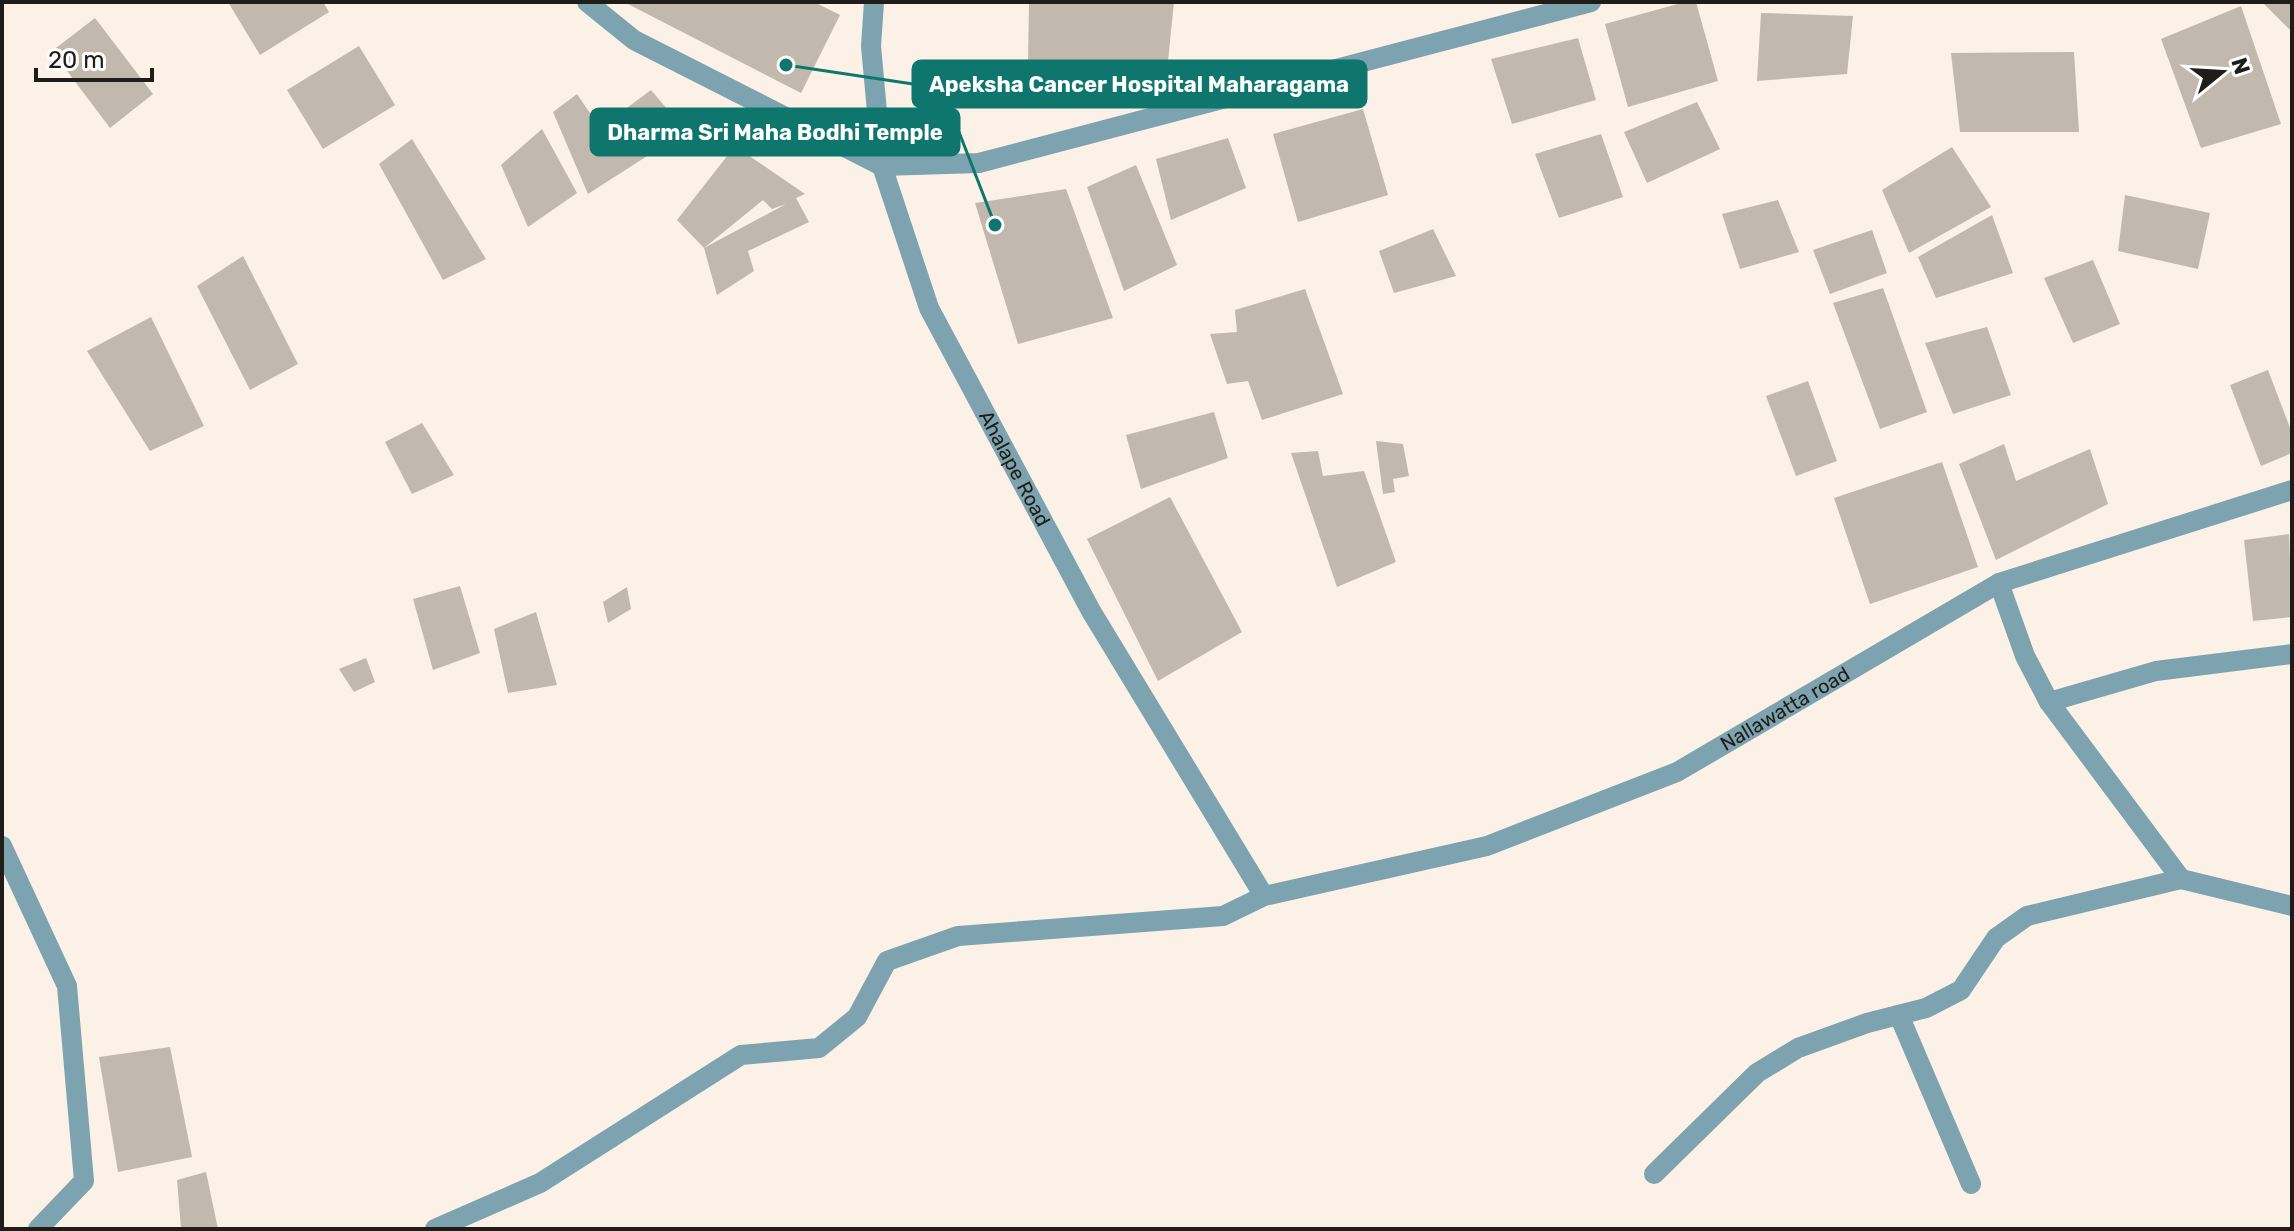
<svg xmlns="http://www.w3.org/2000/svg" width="2294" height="1231" font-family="Rubik,sans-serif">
  <rect width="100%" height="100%" fill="#fbf1e6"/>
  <!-- building -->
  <g fill="#c2b9ae">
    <path d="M228,2H323L329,12L260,55Z"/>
    <path d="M624,2H814L840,15L801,93Z"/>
    <path d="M1029,2H1174L1167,71L1028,64Z"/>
    <path d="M1685,2H1696L1718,81L1628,107L1605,24Z"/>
    <path d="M2262,2H2292V32Z"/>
    <path d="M2241,6L2281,124L2201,148L2161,39Z"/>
    <path d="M1761,13L1853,16L1847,74L1757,81Z"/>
    <path d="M95,18L153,94L110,128L52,51Z"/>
    <path d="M1578,38L1596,100L1512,124L1491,59Z"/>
    <path d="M359,46L395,105L323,149L287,90Z"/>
    <path d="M2074,52L2079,132H1960L1951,53Z"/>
    <path d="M651,90L686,131L588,194L553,112L577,94L600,128Z"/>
    <path d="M1697,102L1720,149L1647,183L1624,132Z"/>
    <path d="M1363,109L1388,195L1298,222L1273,134Z"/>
    <path d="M542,129L577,193L528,227L501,165Z"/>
    <path d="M1601,134L1623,197L1559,218L1535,154Z"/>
    <path d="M1228,138L1246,188L1171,220L1156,159Z"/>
    <path d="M412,139L486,259L443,280L379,164Z"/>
    <path d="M735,146L805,194L796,198L809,222L748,251L754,271L717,295L704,248L786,204L772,209L763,200L704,248L677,220Z"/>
    <path d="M1952,147L1991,207L1909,253L1882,190Z"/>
    <path d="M1136,165L1177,265L1124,291L1087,187Z"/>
    <path d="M1066,189L1113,318L1018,344L975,203Z"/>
    <path d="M2125,195L2210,213L2198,269L2118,251Z"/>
    <path d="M1778,200L1799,252L1740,269L1722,214Z"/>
    <path d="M1992,215L2013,273L1936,298L1918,257Z"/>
    <path d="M1433,229L1456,276L1394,293L1379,251Z"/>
    <path d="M1872,230L1887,273L1830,294L1813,250Z"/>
    <path d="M243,256L298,364L250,390L197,286Z"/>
    <path d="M2093,260L2120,324L2073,343L2044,278Z"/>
    <path d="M1883,288L1927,412L1880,429L1833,303Z"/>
    <path d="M1305,289L1343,394L1262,420L1248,381L1227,384L1210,334L1237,332L1235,310Z"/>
    <path d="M151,317L204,426L150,451L87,351Z"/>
    <path d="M1987,327L2011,395L1953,414L1925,343Z"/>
    <path d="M2268,370L2292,433V453L2261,466L2230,385Z"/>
    <path d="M1808,381L1837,461L1796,476L1766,396Z"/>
    <path d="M1214,412L1228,458L1141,489L1126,435Z"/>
    <path d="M422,423L454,475L412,494L385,442Z"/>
    <path d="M1376,441L1403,444L1409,476L1393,479L1395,492L1383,494Z"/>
    <path d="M2004,444L2016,481L2090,449L2108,504L1996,560L1959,464Z"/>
    <path d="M1318,451L1323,476L1364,471L1396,562L1337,587L1291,453Z"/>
    <path d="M1942,462L1978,567L1870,604L1834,498Z"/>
    <path d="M1170,497L1242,632L1158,681L1087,539Z"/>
    <path d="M2289,534L2292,617L2253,621L2244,540Z"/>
    <path d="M460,586L480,653L433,670L413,599Z"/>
    <path d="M627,587L631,609L608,623L603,602Z"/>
    <path d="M536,612L557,685L508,693L494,629Z"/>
    <path d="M366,658L375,682L354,692L339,669Z"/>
    <path d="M170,1047L192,1157L118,1172L99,1057Z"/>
    <path d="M206,1172L218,1229H181L177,1180Z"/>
  </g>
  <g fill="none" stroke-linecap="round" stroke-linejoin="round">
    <!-- minor -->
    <g stroke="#7ca3af" stroke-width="20">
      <path d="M587,2L634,40L882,166L979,163L1591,2"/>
      <path id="s1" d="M874,2L871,46L882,166L929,308L1091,611L1264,896"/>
      <path d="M1999,583L2025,656L2049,702L2181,879L2292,906"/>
      <path d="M2049,702L2156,671L2292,654"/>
      <path d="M2,846L67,986L84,1181L38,1229"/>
      <path d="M1899,1015L1971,1184"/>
      <path d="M1654,1174L1757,1073L1798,1048L1867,1023L1926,1008L1961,990L1996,938L2027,916L2181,879"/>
      <path id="s2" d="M435,1229L540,1183L741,1055L819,1048L857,1017L887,961L958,936L1223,916L1264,896L1487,846L1677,772L1999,583L2292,490"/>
    </g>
  </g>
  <g text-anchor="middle" stroke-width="8" stroke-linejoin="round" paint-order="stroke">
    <!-- street labels -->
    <g font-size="20" fill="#201c18" stroke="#fff">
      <text dy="7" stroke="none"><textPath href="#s1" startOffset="496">Ahalape Road</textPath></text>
      <text dy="7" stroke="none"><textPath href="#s2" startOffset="1488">Nallawatta road</textPath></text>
    </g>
  </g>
  <!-- callouts -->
  <path fill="none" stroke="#0f766e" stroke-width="3" d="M786 65L913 84M995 225L959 132"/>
  <g fill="#0f766e" stroke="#fff" stroke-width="3">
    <circle cx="786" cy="65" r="8"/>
    <circle cx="995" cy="225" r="8"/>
  </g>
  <g fill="#0f766e" stroke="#0f766e" stroke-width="3">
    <rect x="913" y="61" width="453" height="46" rx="8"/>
    <rect x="591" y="109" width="368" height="46" rx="8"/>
  </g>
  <g font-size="22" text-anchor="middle" font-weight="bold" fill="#fff">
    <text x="1139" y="92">Apeksha Cancer Hospital Maharagama</text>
    <text x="775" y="140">Dharma Sri Maha Bodhi Temple</text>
  </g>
  <!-- border -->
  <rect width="2294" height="1231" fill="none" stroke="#201c18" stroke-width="8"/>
  <!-- north arrow -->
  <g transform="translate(2222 72) rotate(72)" stroke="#ffffff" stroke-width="6" paint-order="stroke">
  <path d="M0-6L14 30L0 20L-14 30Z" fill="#201c18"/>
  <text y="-12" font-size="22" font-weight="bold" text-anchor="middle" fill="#201c18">N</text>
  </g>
  <!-- scale -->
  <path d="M36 68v12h116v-12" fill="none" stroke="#201c18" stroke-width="4"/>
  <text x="48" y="68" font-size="24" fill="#201c18" stroke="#ffffff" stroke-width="6" paint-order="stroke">20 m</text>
</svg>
